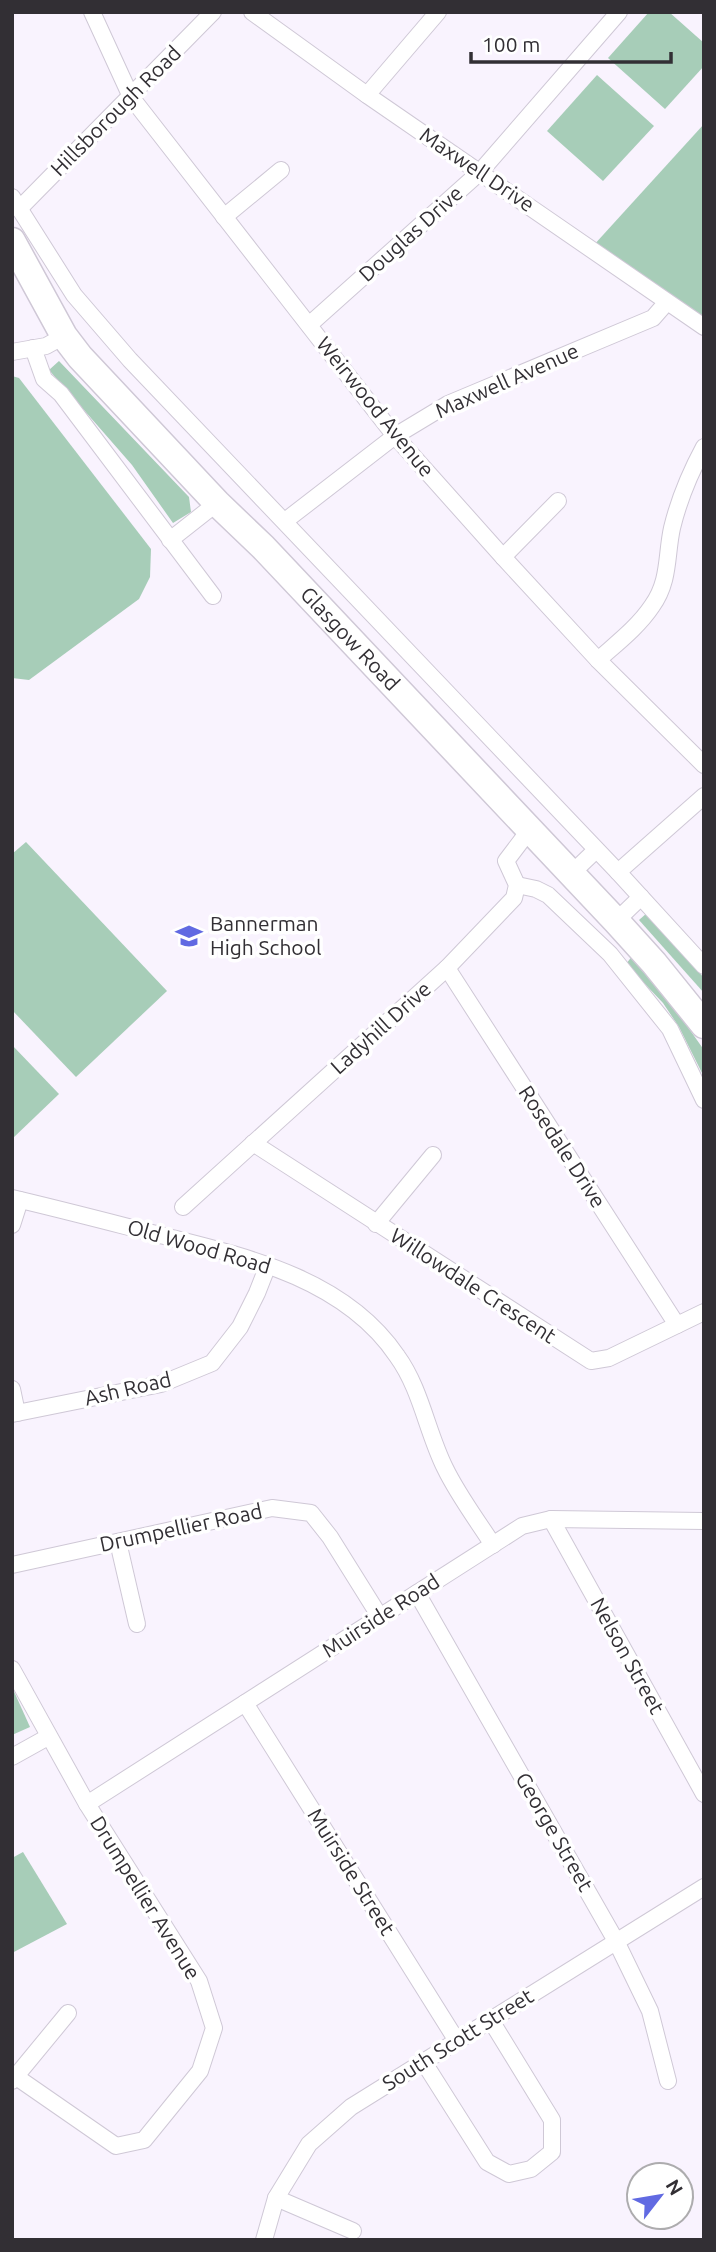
<svg xmlns="http://www.w3.org/2000/svg" width="716" height="2252" font-family="Ubuntu,sans-serif">
  <rect width="100%" height="100%" fill="#f9f3fe"/>
  <!-- green -->
  <g fill="#a7cdb8">
    <path d="M649,12H669L704,43V66L665,109L608,58Z"/>
    <path d="M597,75L654,126L603,181L547,131Z"/>
    <path d="M704,124V320L593,246Z"/>
    <path d="M59,361L189,497L191,512L173,523L132,465L49,370Z"/>
    <path d="M12,376L19,378L151,549L150,577L139,599L29,680L12,678Z"/>
    <path d="M26,842L167,991L76,1077L12,1010V854Z"/>
    <path d="M647,913L704,978V993L639,920Z"/>
    <path d="M633,955L666,996L704,1050V1077L679,1027L663,1003L626,964Z"/>
    <path d="M12,1045L59,1094L12,1139Z"/>
    <path d="M12,1687L30,1727L12,1735Z"/>
    <path d="M23,1852L67,1924L12,1953V1858Z"/>
  </g>
  <g fill="none" stroke-linecap="round" stroke-linejoin="round">
    <defs>
      <g id="street">
        <path d="M92,12L131,97L395,436L503,557L598,660L704,765"/>
        <path d="M252,12L367,95L704,327"/>
        <path d="M367,95L438,12"/>
        <path d="M12,197L74,295L130,360L618,872L704,966"/>
        <path d="M19,209L213,12"/>
        <path d="M224,217L281,170"/>
        <path d="M309,325L480,172L619,12"/>
        <path d="M33,348L44,379L61,394L213,596"/>
        <path d="M12,352L46,346L64,336"/>
        <path d="M285,521L395,436L448,404L653,318L667,302"/>
        <path d="M170,540L217,503"/>
        <path d="M503,557L558,501"/>
        <path d="M598,660C617,643 638,627 652,606C670,581 666,555 672,528C679,499 690,473 704,447"/>
        <path d="M618,872L704,796"/>
        <path d="M572,873L596,850"/>
        <path d="M517,885L536,889L548,895L610,954L670,1029L704,1100"/>
        <path d="M616,921L641,897"/>
        <path d="M447,968L677,1325"/>
        <path d="M253,1143L591,1361L609,1358L704,1312"/>
        <path d="M12,1198C59,1209 105,1221 152,1233C239,1255 343,1276 397,1356C421,1389 427,1432 445,1468C458,1495 477,1520 493,1545"/>
        <path d="M183,1207L447,968L514,898L517,885L506,861L531,828"/>
        <path d="M376,1224L433,1155"/>
        <path d="M12,1225L20,1200"/>
        <path d="M12,1389L17,1413"/>
        <path d="M12,1414L161,1384L212,1363L240,1327L257,1293L268,1265"/>
        <path d="M551,1519L704,1794"/>
        <path d="M118,1542L137,1624"/>
        <path d="M12,1565L272,1508L311,1513L330,1537L380,1617"/>
        <path d="M417,1593L616,1941L650,2011L668,2081"/>
        <path d="M12,1669L87,1804L199,1981L214,2028L200,2071L144,2140L116,2146L12,2074"/>
        <path d="M245,1703L457,2041"/>
        <path d="M12,1757L48,1737"/>
        <path d="M87,1804L522,1526L551,1519L704,1521"/>
        <path d="M423,2061L487,2162L509,2174L531,2169L552,2152V2120L490,2019"/>
        <path d="M12,2081L68,2013"/>
        <path d="M276,2198L353,2231"/>
        <path d="M264,2240L276,2198L309,2144L351,2107L704,1887"/>
      </g>
      <g id="primary">
        <path id="s1" d="M12,241L64,336L80,357L217,503L263,547L616,921L654,963L704,1025"/>
      </g>
    </defs>
    <!-- street casing -->
    <use href="#street" stroke="#cfc8d6" stroke-width="18"/>
    <!-- primary casing -->
    <use href="#primary" stroke="#cfc8d6" stroke-width="29"/>
    <!-- street -->
    <use href="#street" stroke="#fff" stroke-width="16"/>
    <!-- primary -->
    <use href="#primary" stroke="#fff" stroke-width="26"/>
  </g>
  <!-- icons -->
  <defs>
    <symbol id="school-bare" viewBox="-9 -9 18 18"><path d="M0-5L7-2L0 1L-7-2ZM-4 1L0 2.5L4 1V4Q0 6-4 4Z" fill="#616ae2" stroke="#fff" stroke-width="2.5" paint-order="stroke"/></symbol>
  </defs>
  <g fill-rule="evenodd">
    <use href="#school-bare" x="170" y="917" width="38" height="38"/>
  </g>
  <g text-anchor="middle" stroke-width="7" stroke-linejoin="round" paint-order="stroke">
    <!-- street labels -->
    <g font-size="21" fill="#322f34" stroke="#fff">
      <text transform="translate(116 111) rotate(-45)" y="7">Hillsborough Road</text>
      <text transform="translate(477 170) rotate(34)" y="7">Maxwell Drive</text>
      <text transform="translate(411 234) rotate(-42)" y="7">Douglas Drive</text>
      <text transform="translate(507 381) rotate(-24)" y="7">Maxwell Avenue</text>
      <text transform="translate(375 407) rotate(51)" y="7">Weirwood Avenue</text>
      <text dy="7" stroke="none"><textPath href="#s1" startOffset="525">Glasgow Road</textPath></text>
      <text transform="translate(381 1028) rotate(-42)" y="7">Ladyhill Drive</text>
      <text transform="translate(562 1147) rotate(57)" y="7">Rosedale Drive</text>
      <text transform="translate(199 1247) rotate(16)" y="7">Old Wood Road</text>
      <text transform="translate(473 1286) rotate(33)" y="7">Willowdale Crescent</text>
      <text transform="translate(128 1389) rotate(-13)" y="7">Ash Road</text>
      <text transform="translate(181 1528) rotate(-12)" y="7">Drumpellier Road</text>
      <text transform="translate(381 1616) rotate(-33)" y="7">Muirside Road</text>
      <text transform="translate(627 1656) rotate(61)" y="7">Nelson Street</text>
      <text transform="translate(554 1832) rotate(60)" y="7">George Street</text>
      <text transform="translate(351 1872) rotate(58)" y="7">Muirside Street</text>
      <text transform="translate(145 1898) rotate(58)" y="7">Drumpellier Avenue</text>
      <text transform="translate(458 2040) rotate(-32)" y="7">South Scott Street</text>
    </g>
    <!-- poi labels -->
    <g font-size="21" fill="#322f34" stroke="#fff" text-anchor="start">
      <text x="210" y="931">Bannerman<tspan x="210" dy="24">High School</tspan></text>
    </g>
  </g>
  <!-- border -->
  <rect width="716" height="2252" fill="none" stroke="#322f34" stroke-width="28"/>
  <!-- north arrow -->
  <g transform="translate(660 2196) rotate(59)"><circle r="33" fill="#ffffff" stroke="#adacae" stroke-width="2"/>
  <path d="M0-5L12 26L0 18L-12 26Z" fill="#616ae2"/>
  <text y="-10" font-size="19" font-weight="bold" text-anchor="middle" fill="#322f34">N</text>
  </g>
  <!-- scale -->
  <path d="M471 52v10h200v-10" fill="none" stroke="#322f34" stroke-width="3.5"/>
  <text x="482" y="52" font-size="21" fill="#322f34" stroke="#ffffff" stroke-width="5" paint-order="stroke">100 m</text>
</svg>
